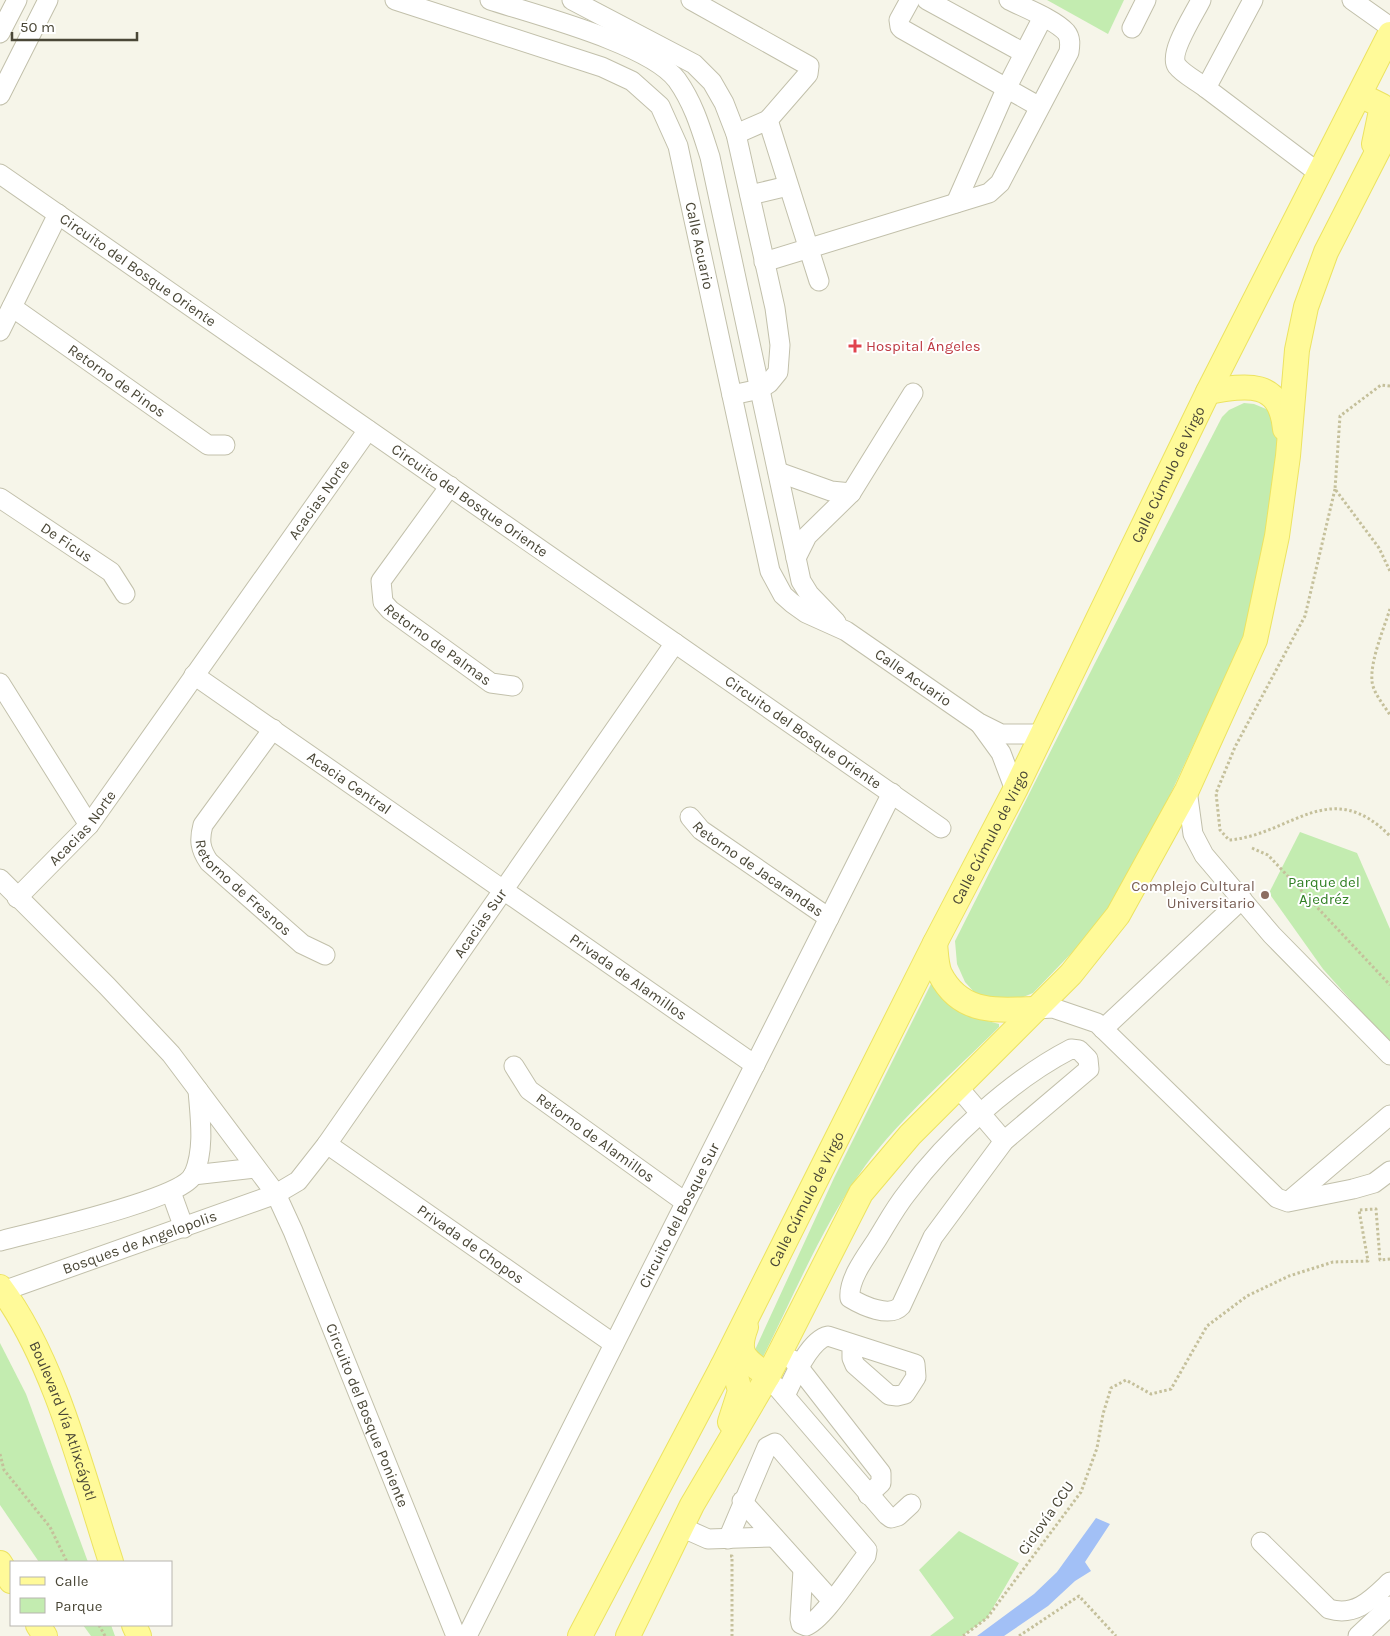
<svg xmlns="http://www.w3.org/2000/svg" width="1390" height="1636" font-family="Karla,sans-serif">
  <rect width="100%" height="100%" fill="#f6f5e9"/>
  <!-- green -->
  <g fill="#c3ecb0">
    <path d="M1047,0H1124L1108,34Z"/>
    <path d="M1244,403L1254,404L1271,411L1277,418L1280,449L1253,607L1239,648L1163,810L1118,894L1087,937L1033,993L1016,1000L1005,1002L975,993L965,982L957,964L955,941L1094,665L1222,417L1229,410Z"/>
    <path d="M1300,832L1357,853L1390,929V1044L1323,969L1269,893Z"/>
    <path d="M933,980L973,1017L999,1024V1027C954,1072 903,1115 865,1166C823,1224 795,1293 763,1357L760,1358L754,1352L834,1178Z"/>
    <path d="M0,1343L26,1394L88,1562H39L0,1505Z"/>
    <path d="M959,1531L1019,1563L987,1618L962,1636H930L954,1618L919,1570Z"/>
    <path d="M83,1625H111L115,1636H91Z"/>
  </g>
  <!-- water -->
  <path fill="#a2c0f6" d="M1096,1518L1110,1524L1085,1562L1091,1571L1075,1581L1048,1606L1004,1636H977L1034,1594L1057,1572Z"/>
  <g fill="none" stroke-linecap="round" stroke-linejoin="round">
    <defs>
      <g id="minor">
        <path id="s1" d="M395,0L602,67L632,81L660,106L678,146L770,571L783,595L792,603L806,613L846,631L979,723L1001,734H1042"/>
        <path d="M490,0C536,15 650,44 677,80C694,104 701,129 710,157L801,581L809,594L836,622"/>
        <path d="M572,0L694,64L712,82L724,103L736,134L775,308L780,345L778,372L769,383L760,389L732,395"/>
        <path d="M691,0L809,66L808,74L768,120L736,134"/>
        <path d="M910,0L899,20L900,27L902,29L1038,106"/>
        <path d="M927,0L1024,53"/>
        <path d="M1201,0C1195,13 1168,53 1177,66C1183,74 1197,81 1206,88"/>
        <path d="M1253,0L1206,88L1320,174"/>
        <path d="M1352,0L1390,27"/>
        <path d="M1132,28L1146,0"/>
        <path d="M0,33L17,0"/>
        <path d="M0,95L48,0"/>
        <path d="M768,120L819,281"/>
        <path id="s2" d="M0,174L941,828"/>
        <path d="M750,195L788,186"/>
        <path d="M956,203L1007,87L1043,17"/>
        <path d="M764,262L989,193L1000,183L1069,52C1070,45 1071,38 1066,32C1054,19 1025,8 1009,0"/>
        <path id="s3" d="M12,307L208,445H225"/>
        <path d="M0,331L58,214"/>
        <path d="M778,472L831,491L851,493"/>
        <path id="s4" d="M450,486L381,581L383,602L390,610L491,683L513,686"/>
        <path id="s5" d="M0,498L111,572L125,594"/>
        <path d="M796,558L807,536L851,493L913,393"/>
        <path id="s6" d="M194,675L755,1065"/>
        <path d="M0,683L89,825"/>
        <path d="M980,724L1001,753L1015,790"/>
        <path id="s7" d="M273,729L203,825C199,840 200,849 209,862L302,944L325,955"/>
        <path d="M1187,790L1193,834L1204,855L1272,935L1390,1055"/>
        <path id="s8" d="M690,817L701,830L829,918"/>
        <path id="s9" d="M0,879L107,986L171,1054L276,1194L293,1231L456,1636"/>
        <path id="s10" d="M17,898L89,825L368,430"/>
        <path d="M1036,1009L1053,1008L1097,1023L1277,1198L1288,1202L1353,1189L1374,1183L1390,1171"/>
        <path d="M1103,1029L1242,899"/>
        <path d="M1071,1049L1079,1050L1088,1059L1089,1069L1004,1141L933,1237L901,1306C890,1318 863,1306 850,1298C848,1280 866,1256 876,1241C886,1225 895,1208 907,1193C947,1139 1011,1080 1071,1049Z"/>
        <path id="s11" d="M514,1066L529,1090L685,1202"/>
        <path d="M957,1086L1004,1141"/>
        <path id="s12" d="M327,1144L614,1344"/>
        <path d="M193,1175L256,1168"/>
        <path d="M171,1192L184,1228"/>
        <path d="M1289,1201L1390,1115"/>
        <path d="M0,1241C33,1232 182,1200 194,1174C205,1148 200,1117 198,1090"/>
        <path id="s13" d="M3,1291L276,1194L298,1181L327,1144L675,643"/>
        <path d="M793,1360L881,1473V1483L868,1495"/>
        <path d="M777,1387L887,1515L891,1518L898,1516L911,1504"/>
        <path d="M785,1396C793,1379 809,1340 828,1336L915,1364L916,1377L905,1394L897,1396L889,1395L855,1365L852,1358V1344"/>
        <path d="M742,1501L832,1601"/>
        <path d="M681,1527L708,1539L774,1537"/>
        <path d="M728,1539L767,1447L775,1443L867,1550L866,1556C853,1572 823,1620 806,1626L801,1624L800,1619L803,1570"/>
        <path d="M1261,1542L1329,1609C1356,1617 1372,1599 1390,1582"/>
        <path id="s14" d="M467,1636L892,793"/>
        <path d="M1358,1636L1390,1606"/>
      </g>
      <g id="major">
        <path d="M1360,95L1382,106L1374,144"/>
        <path d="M1208,392C1247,385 1280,379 1285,429"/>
        <path d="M935,943C936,952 936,965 940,974C961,1015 997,1010 1036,1009"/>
        <path id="s15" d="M0,1287C55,1360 83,1476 111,1562"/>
        <path d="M746,1327C735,1356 747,1360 768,1376"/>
        <path d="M722,1367L736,1376L740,1391L730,1422"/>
        <path d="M0,1563L11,1581"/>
        <path d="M38,1625L45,1636"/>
        <path d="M134,1625L139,1636"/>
        <path id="s16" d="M580,1636L722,1367L935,943L1015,790L1208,392L1390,34"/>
        <path d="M628,1636L692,1505L768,1376L861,1193L910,1135L1071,974L1118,915L1187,790L1255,640L1277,536L1288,456L1297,350L1306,307L1326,252L1390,127"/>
      </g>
    </defs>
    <!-- minor casing -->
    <use href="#minor" stroke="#c2c0ab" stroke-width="21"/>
    <!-- major casing -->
    <use href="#major" stroke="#ece361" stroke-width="26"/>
    <!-- path -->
    <g stroke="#c5c09b" stroke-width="3" stroke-dasharray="2.5 2.5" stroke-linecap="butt">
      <path d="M1390,386L1381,385L1340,416L1335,489L1379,548L1390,571"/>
      <path d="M1335,489L1305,616L1235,747L1216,793L1220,830L1229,840C1291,835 1330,775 1390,836"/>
      <path d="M1390,609C1384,628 1370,661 1372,681C1373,693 1384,705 1390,715"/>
      <path d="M1252,848L1268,855L1390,985"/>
      <path d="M0,1454L4,1470L50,1527L67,1562"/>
      <path d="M730,1556H732V1636"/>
      <path d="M99,1625L105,1636"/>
      <path d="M963,1636L987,1618L1081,1492L1097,1448L1103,1414L1111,1388L1126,1380L1151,1394L1171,1389L1207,1326L1247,1296L1289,1276L1333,1262L1368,1261L1359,1210L1376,1209L1380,1260L1390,1259"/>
      <path d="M1019,1636L1079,1596L1116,1636"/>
    </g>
    <!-- minor -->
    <use href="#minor" stroke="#fff" stroke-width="19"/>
    <!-- major -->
    <use href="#major" stroke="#fffa99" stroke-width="24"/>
  </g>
  <!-- markers -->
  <path fill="#e0444e" stroke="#fff" stroke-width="2" d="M852.5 338.5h5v5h5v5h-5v5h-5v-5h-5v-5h5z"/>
  <circle fill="#8d6e63" stroke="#fff" stroke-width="2" cx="1265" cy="895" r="5"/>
  <g text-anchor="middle" stroke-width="4" stroke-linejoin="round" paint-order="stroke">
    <!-- street labels -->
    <g font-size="15" fill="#4a4737" stroke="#fff">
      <text dy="5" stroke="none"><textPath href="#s1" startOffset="434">Calle Acuario</textPath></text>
      <text dy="5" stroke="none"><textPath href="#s2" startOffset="168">Circuito del Bosque Oriente</textPath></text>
      <text dy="5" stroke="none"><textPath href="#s3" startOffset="128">Retorno de Pinos</textPath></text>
      <text dy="5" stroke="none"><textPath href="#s16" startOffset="1302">Calle Cúmulo de Virgo</textPath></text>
      <text dy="5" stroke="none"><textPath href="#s10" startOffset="501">Acacias Norte</textPath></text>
      <text dy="5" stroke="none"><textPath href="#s2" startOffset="572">Circuito del Bosque Oriente</textPath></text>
      <text dy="5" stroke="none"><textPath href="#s5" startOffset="80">De Ficus</textPath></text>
      <text dy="5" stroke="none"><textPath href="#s4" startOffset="208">Retorno de Palmas</textPath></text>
      <text dy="5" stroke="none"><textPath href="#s1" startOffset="949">Calle Acuario</textPath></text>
      <text dy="5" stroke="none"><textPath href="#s2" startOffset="978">Circuito del Bosque Oriente</textPath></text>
      <text dy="5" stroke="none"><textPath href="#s6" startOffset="189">Acacia Central</textPath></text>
      <text dy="5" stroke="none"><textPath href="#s10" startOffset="96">Acacias Norte</textPath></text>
      <text dy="5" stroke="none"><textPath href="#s16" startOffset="898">Calle Cúmulo de Virgo</textPath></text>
      <text dy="5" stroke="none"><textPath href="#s8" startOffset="86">Retorno de Jacarandas</textPath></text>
      <text dy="5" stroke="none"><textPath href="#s7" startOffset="199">Retorno de Fresnos</textPath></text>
      <text dy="5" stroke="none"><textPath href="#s13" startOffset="631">Acacias Sur</textPath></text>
      <text dy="5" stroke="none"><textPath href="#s6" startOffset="529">Privada de Alamillos</textPath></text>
      <text dy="5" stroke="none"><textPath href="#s11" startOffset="110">Retorno de Alamillos</textPath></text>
      <text dy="5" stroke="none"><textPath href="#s16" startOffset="492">Calle Cúmulo de Virgo</textPath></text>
      <text dy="5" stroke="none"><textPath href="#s14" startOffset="471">Circuito del Bosque Sur</textPath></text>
      <text dy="5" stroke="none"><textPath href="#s13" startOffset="145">Bosques de Angelopolis</textPath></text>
      <text dy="5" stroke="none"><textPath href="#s12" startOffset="175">Privada de Chopos</textPath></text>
      <text dy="5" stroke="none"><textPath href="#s9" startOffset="659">Circuito del Bosque Poniente</textPath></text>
      <text dy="5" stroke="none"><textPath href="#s15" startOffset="149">Boulevard Vía Atlixcáyotl</textPath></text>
      <text transform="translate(1046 1518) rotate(-55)" y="5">Ciclovía CCU</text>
    </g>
    <!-- health labels -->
    <g font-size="15" fill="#be3a42" stroke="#fff" text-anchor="start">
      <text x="866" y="351">Hospital Ángeles</text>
    </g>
    <!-- park labels -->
    <g font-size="15" fill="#328125" stroke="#fff">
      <text x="1324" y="887">Parque del<tspan x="1324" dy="17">Ajedréz</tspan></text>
    </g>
    <!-- education labels -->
    <g font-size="15" fill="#785e54" stroke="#fff" text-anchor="end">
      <text x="1255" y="891">Complejo Cultural<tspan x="1255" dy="17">Universitario</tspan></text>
    </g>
  </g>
  <!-- legend -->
  <rect x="10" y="1561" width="162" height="65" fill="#ffffff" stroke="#b7b5af"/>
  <rect x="20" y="1577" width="25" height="8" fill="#fffa99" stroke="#b7b5af"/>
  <text x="55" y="1586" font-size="15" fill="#4a4737">Calle</text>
  <rect x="20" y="1598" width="25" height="15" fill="#c3ecb0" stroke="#b7b5af"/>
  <text x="55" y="1611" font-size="15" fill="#4a4737">Parque</text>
  <!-- scale -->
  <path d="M12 32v8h125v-8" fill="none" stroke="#4a4737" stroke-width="2.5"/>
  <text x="20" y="32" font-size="15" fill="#4a4737" stroke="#ffffff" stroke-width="4" paint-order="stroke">50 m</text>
</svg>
